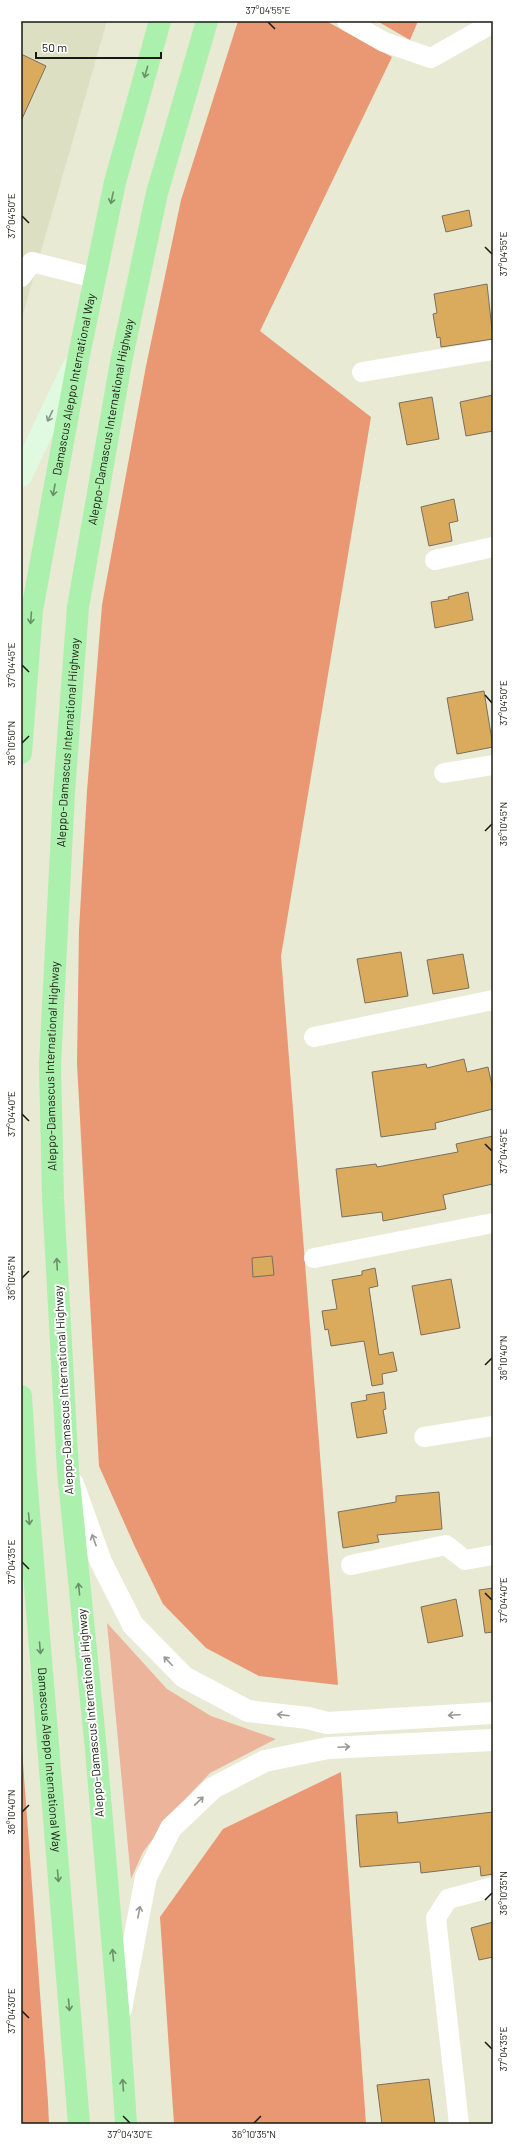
<svg xmlns="http://www.w3.org/2000/svg" width="514" height="2145" font-family="Barlow,sans-serif">
  <rect width="100%" height="100%" fill="#e8ead4"/>
  <!-- built -->
  <path fill="#dcdfc2" d="M21,21H107L21,321Z"/>
  <!-- green -->
  <path fill="#ecb49b" d="M107,1623L167,1689L211,1716L276,1739L210,1773L174,1811L143,1852L131,1879Z"/>
  <!-- forest -->
  <g fill="#ea9873">
    <path d="M238,21H326L392,57L260,331L371,417L281,956L338,1685L259,1676L206,1648L163,1604L135,1547L99,1466L77,1064L79,930L87,791L102,605L146,366L181,200Z"/>
    <path d="M377,21H418L410,40Z"/>
    <path d="M21,1736L48,2102L49,2124H21Z"/>
    <path d="M341,1772L366,2124H174L160,1917L223,1829Z"/>
  </g>
  <!-- building -->
  <g fill="#dbab5d" stroke="#7a6f5e">
    <path d="M21,54L46,66L21,121Z"/>
    <path d="M469,210L472,226L446,232L442,216Z"/>
    <path d="M487,284L493,339L441,347L440,337L437,338L433,314L437,313L434,294Z"/>
    <path d="M493,395V431L466,436L460,402Z"/>
    <path d="M432,397L439,439L407,445L399,403Z"/>
    <path d="M454,499L458,521L449,523L452,541L429,546L421,507Z"/>
    <path d="M468,592L473,620L435,628L431,602L449,599L448,597Z"/>
    <path d="M484,691L493,747L457,754L447,698Z"/>
    <path d="M401,952L408,996L365,1003L357,959Z"/>
    <path d="M463,954L469,988L433,994L427,960Z"/>
    <path d="M464,1059L467,1072L488,1067L493,1090V1109L435,1123L436,1129L381,1137L372,1072L426,1064L427,1068Z"/>
    <path d="M493,1136V1184L443,1195L446,1209L383,1221L382,1212L342,1217L336,1169L376,1164L377,1167L458,1152L456,1144Z"/>
    <path d="M272,1256L274,1275L253,1277L252,1258Z"/>
    <path d="M375,1268L378,1286L369,1288L379,1355L393,1352L397,1371L382,1374L383,1384L372,1386L364,1341L331,1346L328,1329L325,1330L322,1311L337,1309L332,1280L362,1275V1271Z"/>
    <path d="M451,1279L460,1328L421,1335L412,1286Z"/>
    <path d="M384,1392L386,1409L383,1410L387,1433L357,1438L351,1403L367,1400L366,1395Z"/>
    <path d="M439,1492L442,1529L377,1535L379,1542L343,1548L338,1512L396,1502V1496Z"/>
    <path d="M493,1588V1632L485,1633L479,1590Z"/>
    <path d="M456,1599L463,1636L428,1643L421,1607Z"/>
    <path d="M397,1812L398,1823L493,1812V1874L481,1876L480,1866L421,1873L420,1862L360,1867L356,1815Z"/>
    <path d="M493,1922V1957L479,1960L471,1928Z"/>
    <path d="M429,2079L435,2124H382L377,2085Z"/>
  </g>
  <g fill="none" stroke-linecap="round" stroke-linejoin="round">
    <!-- minor -->
    <g stroke="#fff" stroke-width="20">
      <path d="M347,21L384,42L431,58L493,23"/>
      <path d="M21,277L32,262L95,278"/>
      <path d="M362,372L493,350"/>
      <path d="M435,560L493,547"/>
      <path d="M444,773L493,765"/>
      <path d="M314,1037L493,1000"/>
      <path d="M314,1258L493,1223"/>
      <path d="M424,1437L493,1426"/>
      <path d="M351,1565L446,1545L465,1560L493,1555"/>
      <path d="M459,2124L436,1918L448,1899L493,1887"/>
    </g>
    <!-- tertiary -->
    <g stroke="#fff" stroke-width="22">
      <path d="M73,1484L101,1562L133,1625L184,1677L248,1711L308,1718L327,1723L493,1713"/>
      <path d="M121,2009L146,1877L171,1828L213,1788L265,1761L328,1748L493,1740"/>
    </g>
    <!-- secondary -->
    <path stroke="#e0fae1" stroke-width="22" d="M21,476L73,367"/>
    <!-- trunk -->
    <g stroke="#acf0ae" stroke-width="22">
      <path id="s1" d="M21,753L32,610L79,355L115,182L160,21"/>
      <path id="s2" d="M21,1396L26,1476L79,2124"/>
      <path id="s3" d="M126,2124L119,2020L96,1750L68,1471L53,1198L50,1065L64,792L78,607L121,362L157,193L207,21"/>
    </g>
  </g>
  <!-- one-way arrows -->
  <defs><path id="oneway-shaft" d="M-6 0H5M1.5-3L5.5 0L1.5 3" fill="none" stroke-width="1.6" stroke-linecap="round" stroke-linejoin="round"/></defs>
  <g stroke="#6a9068">
    <use href="#oneway-shaft" transform="translate(146 72) rotate(106)"/>
    <use href="#oneway-shaft" transform="translate(112 198) rotate(102)"/>
    <use href="#oneway-shaft" transform="translate(54 490) rotate(100)"/>
    <use href="#oneway-shaft" transform="translate(31 618) rotate(94)"/>
    <use href="#oneway-shaft" transform="translate(57 1264) rotate(-93)"/>
    <use href="#oneway-shaft" transform="translate(29 1519) rotate(85)"/>
    <use href="#oneway-shaft" transform="translate(79 1589) rotate(-96)"/>
    <use href="#oneway-shaft" transform="translate(40 1648) rotate(85)"/>
    <use href="#oneway-shaft" transform="translate(58 1876) rotate(85)"/>
    <use href="#oneway-shaft" transform="translate(113 1955) rotate(-95)"/>
    <use href="#oneway-shaft" transform="translate(69 2005) rotate(85)"/>
    <use href="#oneway-shaft" transform="translate(123 2085) rotate(-94)"/>
  </g>
  <use stroke="#869584" href="#oneway-shaft" transform="translate(50 416) rotate(115)"/>
  <g stroke="#989894">
    <use href="#oneway-shaft" transform="translate(94 1540) rotate(-110)"/>
    <use href="#oneway-shaft" transform="translate(168 1661) rotate(-134)"/>
    <use href="#oneway-shaft" transform="translate(283 1715) rotate(-173)"/>
    <use href="#oneway-shaft" transform="translate(454 1715) rotate(177)"/>
    <use href="#oneway-shaft" transform="translate(344 1747) rotate(-3)"/>
    <use href="#oneway-shaft" transform="translate(199 1801) rotate(-44)"/>
    <use href="#oneway-shaft" transform="translate(139 1912) rotate(-79)"/>
  </g>
  <!-- ticks -->
  <path fill="none" stroke="#191a12" stroke-width="1.5" d="M268,22L275,29M22,216L29,223M485,247L492,254M22,665L29,672M485,695L492,703M22,743L29,736M485,831L492,824M22,1114L29,1121M485,1144L492,1151M22,1278L29,1271M485,1365L492,1358M22,1562L29,1569M485,1593L492,1600M22,1812L29,1805M485,1900L492,1893M22,2011L29,2018M485,2042L492,2049M123,2116L130,2123M254,2123L261,2116"/>
  <g text-anchor="middle" stroke-width="4" stroke-linejoin="round" paint-order="stroke">
    <!-- street labels -->
    <g font-size="12" fill="#191a12" stroke="#fff">
      <text dy="4" stroke="none"><textPath href="#s1" startOffset="373">Damascus Aleppo International Way</textPath></text>
      <text dy="4" stroke="none"><textPath href="#s3" startOffset="1709">Aleppo-Damascus International Highway</textPath></text>
      <text dy="4" stroke="none"><textPath href="#s3" startOffset="1385">Aleppo-Damascus International Highway</textPath></text>
      <text dy="4" stroke="none"><textPath href="#s3" startOffset="1061">Aleppo-Damascus International Highway</textPath></text>
      <text transform="translate(64 1390) rotate(-93)" y="4">Aleppo-Damascus International Highway</text>
      <text transform="translate(91 1713) rotate(-95)" y="4">Aleppo-Damascus International Highway</text>
      <text dy="4" stroke="none"><textPath href="#s2" startOffset="365">Damascus Aleppo International Way</textPath></text>
    </g>
  </g>
  <!-- border -->
  <rect width="514" height="2145" fill="none" stroke="#ffffff" stroke-width="44"/>
  <!-- scale -->
  <path d="M36 52v6h125v-6" fill="none" stroke="#191a12" stroke-width="2"/>
  <text x="42" y="52" font-size="12" fill="#191a12" stroke="#ffffff" stroke-width="3" paint-order="stroke">50 m</text>
  <rect x="22" y="22" width="470" height="2101" fill="none" stroke="#191a12" stroke-width="1.5"/>
  <g font-size="10" text-anchor="middle" fill="#191a12">
    <text x="268" y="14">37°04'55"E</text>
    <text transform="translate(11 216) rotate(-90)" y="4">37°04'50"E</text>
    <text transform="translate(503 254) rotate(-90)" y="4">37°04'55"E</text>
    <text transform="translate(11 665) rotate(-90)" y="4">37°04'45"E</text>
    <text transform="translate(503 703) rotate(-90)" y="4">37°04'50"E</text>
    <text transform="translate(11 743) rotate(-90)" y="4">36°10'50"N</text>
    <text transform="translate(503 824) rotate(-90)" y="4">36°10'45"N</text>
    <text transform="translate(11 1114) rotate(-90)" y="4">37°04'40"E</text>
    <text transform="translate(503 1151) rotate(-90)" y="4">37°04'45"E</text>
    <text transform="translate(11 1278) rotate(-90)" y="4">36°10'45"N</text>
    <text transform="translate(503 1358) rotate(-90)" y="4">36°10'40"N</text>
    <text transform="translate(11 1562) rotate(-90)" y="4">37°04'35"E</text>
    <text transform="translate(503 1600) rotate(-90)" y="4">37°04'40"E</text>
    <text transform="translate(11 1812) rotate(-90)" y="4">36°10'40"N</text>
    <text transform="translate(503 1893) rotate(-90)" y="4">36°10'35"N</text>
    <text transform="translate(11 2011) rotate(-90)" y="4">37°04'30"E</text>
    <text transform="translate(503 2049) rotate(-90)" y="4">37°04'35"E</text>
    <text x="130" y="2138">37°04'30"E</text>
    <text x="254" y="2138">36°10'35"N</text>
  </g>
</svg>
